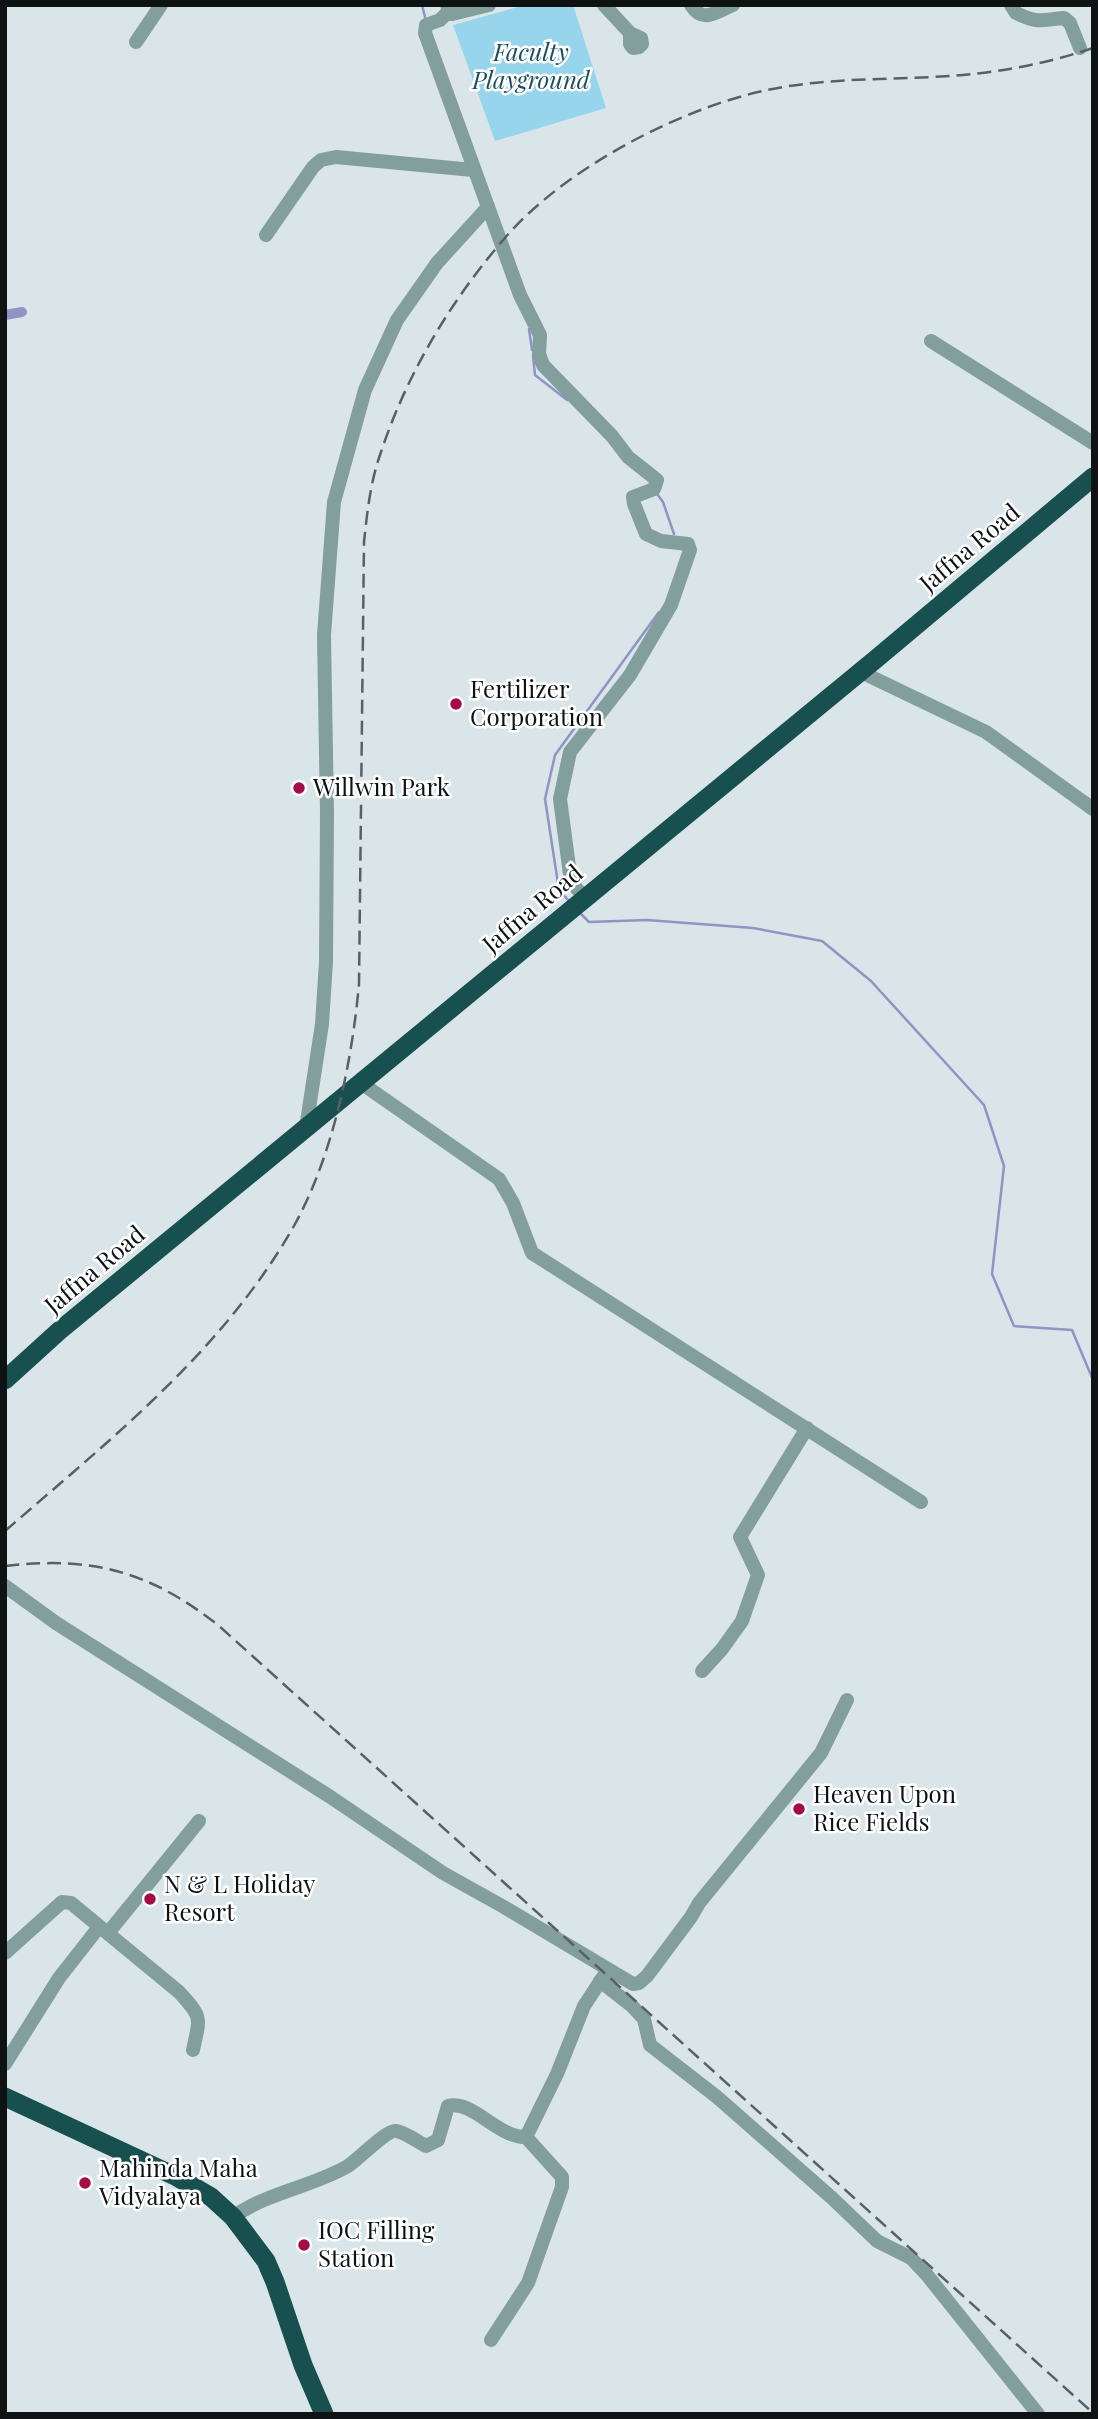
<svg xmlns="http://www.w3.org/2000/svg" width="1098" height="2419" font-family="'Playfair Display',serif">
  <rect width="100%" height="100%" fill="#dae5e9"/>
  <!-- green -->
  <path fill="#97d5ec" d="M525,5H573L606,108L495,141L453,25Z"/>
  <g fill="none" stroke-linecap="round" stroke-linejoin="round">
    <!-- stream -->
    <g stroke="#9094c4" stroke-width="2.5">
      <path d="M422,5L425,17"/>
      <path d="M529,329L532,350"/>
      <path d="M533,356L535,375L567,400"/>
      <path d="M657,494L663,502L674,534"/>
      <path d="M569,901L559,890L545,799L555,755L659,612"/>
      <path d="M581,914L589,922L647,920L753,928L822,941L871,981L984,1105L1004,1166L992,1274L1014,1326L1072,1330L1093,1380"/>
    </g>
    <!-- canal -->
    <path stroke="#9094c4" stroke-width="10" d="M5,315L22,312"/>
    <!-- minor -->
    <g stroke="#829f9e" stroke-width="14">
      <path d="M447,5L452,14L489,5"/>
      <path d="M604,5L630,33L641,38L642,44L639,47L633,48L630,44V33"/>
      <path d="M691,5C703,24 715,12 733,5"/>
      <path d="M1011,5L1016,13C1040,24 1040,20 1064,18L1070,23L1080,48"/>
      <path d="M449,11L440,20L426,25L425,33L520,295L540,335L539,354L543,365L612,436L628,457L657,480L654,489L633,497L634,504L646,534L661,541L688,544L690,550L671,605L630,675L570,752L560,799L571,882L585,898"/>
      <path d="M136,42L161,5"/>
      <path d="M266,235L313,167L321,160L336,157L473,170"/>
      <path d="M931,341L1093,443"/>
      <path d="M861,672L986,732L1093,809"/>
      <path d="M361,1083L499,1179L513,1203L532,1253L921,1502"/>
      <path d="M306,1128L322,1024L326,962L327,813L324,635L334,502L365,390L397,320L437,263L488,207"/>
      <path d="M5,1586L56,1623L329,1796L443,1873L504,1907L633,1984L639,1983L647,1976L691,1917L699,1903L821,1753L847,1700"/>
      <path d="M702,1671L722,1649L742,1621L758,1575L740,1537L807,1428"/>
      <path d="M108,1933L199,1821"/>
      <path d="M5,1953L62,1902L71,1903L179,1992C203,2018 200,2017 193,2050"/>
      <path d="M600,1981L632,2006L644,2019L650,2045L717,2097L832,2198L877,2241L911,2258L927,2275L1038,2414"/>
      <path d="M5,2064L59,1978L99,1927"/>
      <path d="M526,2137L557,2074L584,2006L605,1974"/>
      <path d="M233,2217C268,2192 312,2187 348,2166C359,2159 386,2130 396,2131C405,2132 418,2142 426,2146L438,2140L448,2106C474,2100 496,2137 526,2137L562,2177V2187L528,2283L491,2340"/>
    </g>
    <!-- highway -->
    <g stroke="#18504f" stroke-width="19">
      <path d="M5,1380L59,1331L876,659L1093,477"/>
      <path d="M5,2097L177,2177L211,2197L233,2217L266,2261L275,2282L303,2365L324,2414"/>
    </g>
    <!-- rail -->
    <g stroke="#5a6062" stroke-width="2.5" stroke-dasharray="14 7" stroke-linecap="butt">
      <path d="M5,1531C111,1439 225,1349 295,1224C333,1155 352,1062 359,984L364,542C367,514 370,485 379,458C405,377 449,303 504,239C565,167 690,102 783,87C843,77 903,80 963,75C1006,71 1052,62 1093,48"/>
      <path d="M5,1566C92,1556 149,1571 218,1625L1093,2413"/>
    </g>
  </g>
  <!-- markers -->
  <g fill="#a40c46" stroke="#fff" stroke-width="2.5">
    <circle cx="456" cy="704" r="7"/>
    <circle cx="299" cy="788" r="7"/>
    <circle cx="799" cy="1809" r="7"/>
    <circle cx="150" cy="1899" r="7"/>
    <circle cx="85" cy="2183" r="7"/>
    <circle cx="304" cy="2245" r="7"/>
  </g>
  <g text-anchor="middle" stroke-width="5" stroke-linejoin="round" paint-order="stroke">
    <!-- park labels -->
    <g font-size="24" font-style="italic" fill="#1b4f60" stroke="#fff">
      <text x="531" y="61">Faculty<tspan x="531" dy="28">Playground</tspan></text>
    </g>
    <!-- street labels -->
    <g font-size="24" fill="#0e1213" stroke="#fff">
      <text transform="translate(970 548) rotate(-40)" y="8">Jaffna Road</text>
      <text transform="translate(533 909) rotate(-40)" y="8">Jaffna Road</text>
      <text transform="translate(95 1270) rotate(-40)" y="8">Jaffna Road</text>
    </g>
    <!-- poi labels -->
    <g font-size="24" fill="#0e1213" stroke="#fff" text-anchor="start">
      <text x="470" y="698">Fertilizer<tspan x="470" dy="28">Corporation</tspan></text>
      <text x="313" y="796">Willwin Park</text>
      <text x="813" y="1803">Heaven Upon<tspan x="813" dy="28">Rice Fields</tspan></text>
      <text x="164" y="1893">N &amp; L Holiday<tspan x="164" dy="28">Resort</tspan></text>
      <text x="99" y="2177">Mahinda Maha<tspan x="99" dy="28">Vidyalaya</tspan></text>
      <text x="318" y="2239">IOC Filling<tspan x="318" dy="28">Station</tspan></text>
    </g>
  </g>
  <!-- border -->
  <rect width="1098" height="2419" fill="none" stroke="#0e1213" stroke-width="14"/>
</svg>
